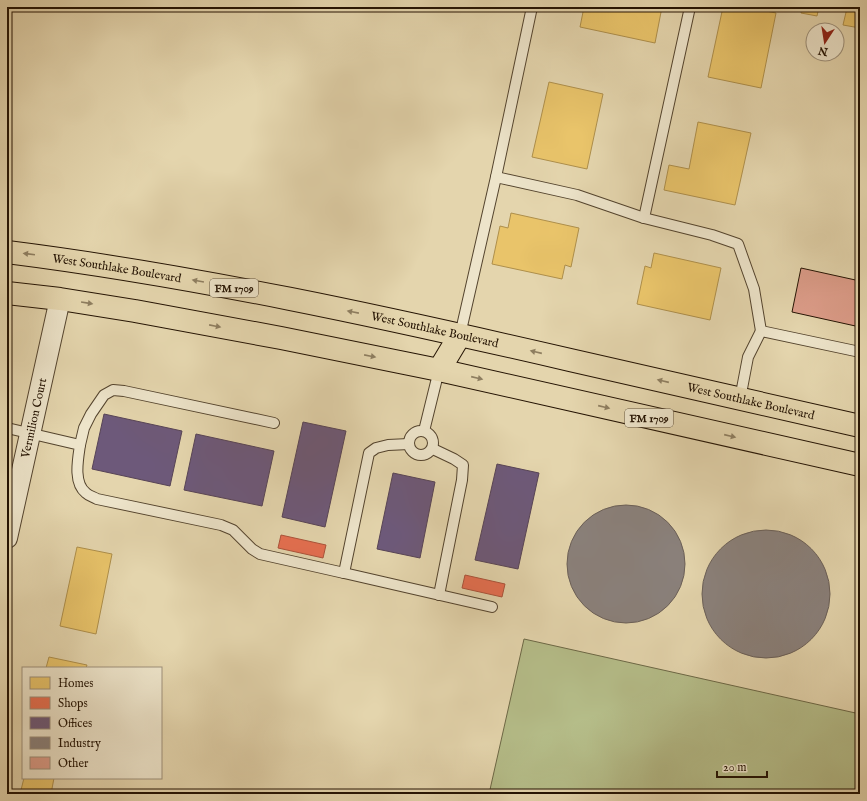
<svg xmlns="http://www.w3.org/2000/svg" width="867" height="801" font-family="'IM FELL English',serif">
  <rect width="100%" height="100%" fill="#e4d5ad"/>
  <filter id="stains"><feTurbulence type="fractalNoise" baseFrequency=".005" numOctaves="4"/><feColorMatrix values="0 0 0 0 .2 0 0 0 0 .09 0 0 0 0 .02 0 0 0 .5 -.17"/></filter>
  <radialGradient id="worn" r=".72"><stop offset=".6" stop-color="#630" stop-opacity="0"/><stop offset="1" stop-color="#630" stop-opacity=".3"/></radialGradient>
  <!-- green -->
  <path fill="#b5bd89" stroke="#6c6846" d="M524,639L860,714V794H489Z"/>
  <!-- homes -->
  <g fill="#e9c46a" stroke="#ae8f4b">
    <path d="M584,7H662L655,43L580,27Z"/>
    <path d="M723,7H745L776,13L761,88L708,77Z"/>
    <path d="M802,7H819L817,16L801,13Z"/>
    <path d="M844,7H860V28L843,25L847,8Z"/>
    <path d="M549,82L603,94L587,169L532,157Z"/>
    <path d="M698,122L751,133L735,205L664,190L669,165L689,169Z"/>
    <path d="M511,213L579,228L571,267L565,265L562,279L492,264L500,226L508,228Z"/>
    <path d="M654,253L721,268L710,320L637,304L645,266L651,268Z"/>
    <path d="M77,547L112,554L96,634L60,626Z"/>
    <path d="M49,657L87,665L86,668H46Z"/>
    <path d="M24,778H54L51,794H20Z"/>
  </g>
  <!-- shops -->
  <g fill="#e76f51" stroke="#ac533a">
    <path d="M281,535L326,545L323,558L278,548Z"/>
    <path d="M465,575L505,584L502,597L462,588Z"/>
  </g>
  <!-- offices -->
  <g fill="#6d597a" stroke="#574456">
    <path d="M104,414L182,431L170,486L92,469Z"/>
    <path d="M303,422L346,431L325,527L282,517Z"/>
    <path d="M196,434L274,451L262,506L184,490Z"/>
    <path d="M497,464L539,473L518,569L475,560Z"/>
    <path d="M393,473L435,482L420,558L377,549Z"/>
  </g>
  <!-- industry -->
  <g fill="#8a817c" stroke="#6b6058">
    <circle cx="626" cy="564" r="59"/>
    <circle cx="766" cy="594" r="64"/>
  </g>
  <!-- building -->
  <path fill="#dd9d8a" stroke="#241303" d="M801,268L860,281V327L792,312Z"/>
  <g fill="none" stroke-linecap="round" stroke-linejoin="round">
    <defs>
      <g id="lane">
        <path d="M496,177L532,7"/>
        <path d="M644,218L690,7"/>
        <path d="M460,335L496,177L577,195L644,218L712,235L738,244L754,289L761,331"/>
        <path d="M740,399L748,357L761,331L860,352"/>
        <path d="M7,428L80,445C78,459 73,483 86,493C89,496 94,497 97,499L221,525L233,530L252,549L260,554L344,573L369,453L376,448L388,445L409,444"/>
        <circle cx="421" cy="443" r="12"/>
        <path d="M424,431L439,370"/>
        <path d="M80,445L84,428L91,414L104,395L113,390L124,391L274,423"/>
        <path d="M433,449L454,459L463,465L462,480L439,595"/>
        <path d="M344,573L492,607"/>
      </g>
      <g id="street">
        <path id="s1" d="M7,538L60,299"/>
      </g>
      <g id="primary">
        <path id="s2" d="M7,252C197,276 384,317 570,360C667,382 763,404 860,426"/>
        <path d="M7,293L60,299L135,311L281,338L439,370L860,465"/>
        <path d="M439,370L460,335"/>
      </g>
    </defs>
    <!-- lane casing -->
    <use href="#lane" stroke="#54442e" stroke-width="12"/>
    <!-- street casing -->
    <use href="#street" stroke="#54442e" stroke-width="22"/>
    <!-- primary casing -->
    <use href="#primary" stroke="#241303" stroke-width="24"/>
    <!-- lane -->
    <use href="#lane" stroke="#ede4ca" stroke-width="10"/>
    <!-- street -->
    <use href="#street" stroke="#ede4ca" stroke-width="20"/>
    <!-- primary -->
    <use href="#primary" stroke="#e4d5ad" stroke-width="22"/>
  </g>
  <!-- one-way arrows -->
  <defs><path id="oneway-solid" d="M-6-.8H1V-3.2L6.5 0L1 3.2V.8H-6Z"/></defs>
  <g fill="#8e7e60">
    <use href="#oneway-solid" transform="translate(29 254) rotate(-173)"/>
    <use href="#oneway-solid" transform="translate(198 281) rotate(-170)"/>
    <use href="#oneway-solid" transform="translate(87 303) rotate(9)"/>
    <use href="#oneway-solid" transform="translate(353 312) rotate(-169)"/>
    <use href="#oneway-solid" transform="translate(215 326) rotate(11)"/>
    <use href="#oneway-solid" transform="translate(536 352) rotate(-167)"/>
    <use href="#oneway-solid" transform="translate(370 356) rotate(11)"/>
    <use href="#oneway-solid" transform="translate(477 378) rotate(13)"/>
    <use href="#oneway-solid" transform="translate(663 381) rotate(-167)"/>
    <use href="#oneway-solid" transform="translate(604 407) rotate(13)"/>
    <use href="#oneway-solid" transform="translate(730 436) rotate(13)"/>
  </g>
  <g text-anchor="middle" stroke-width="4" stroke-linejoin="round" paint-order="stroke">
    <!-- shield labels -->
    <g fill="#ede4ca" stroke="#60523f" stroke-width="1">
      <rect x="210" y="279" width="48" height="18" rx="3"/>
      <rect x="625" y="409" width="48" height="18" rx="3"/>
    </g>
    <g font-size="11" font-weight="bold" fill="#241303">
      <text x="234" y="292">FM 1709</text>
      <text x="649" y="422">FM 1709</text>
    </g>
    <!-- street labels -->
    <g font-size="12" fill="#241303" stroke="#ede4ca">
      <text dy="4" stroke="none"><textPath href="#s2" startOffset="111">West Southlake Boulevard</textPath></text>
      <text dy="4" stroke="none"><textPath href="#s2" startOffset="435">West Southlake Boulevard</textPath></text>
      <text dy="4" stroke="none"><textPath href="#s2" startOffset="759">West Southlake Boulevard</textPath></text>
      <text dy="4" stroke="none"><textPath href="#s1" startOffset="123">Vermilion Court</textPath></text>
    </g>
  </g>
  <!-- margin -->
  <rect width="867" height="801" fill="none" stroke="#e4d5ad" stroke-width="24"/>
  <rect x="8" y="8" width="851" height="785" fill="none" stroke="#241303" stroke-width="2"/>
  <rect x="12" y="12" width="843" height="777" fill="none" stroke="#241303"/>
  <!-- legend -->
  <rect x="22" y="667" width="140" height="112" fill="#ede4ca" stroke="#9d907a"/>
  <rect x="30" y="677" width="20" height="12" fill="#e9c46a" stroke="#9d907a"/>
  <text x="58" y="687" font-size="12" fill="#241303">Homes</text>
  <rect x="30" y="697" width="20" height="12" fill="#e76f51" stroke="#9d907a"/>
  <text x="58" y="707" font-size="12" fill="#241303">Shops</text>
  <rect x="30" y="717" width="20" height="12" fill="#6d597a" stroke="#9d907a"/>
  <text x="58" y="727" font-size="12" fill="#241303">Offices</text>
  <rect x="30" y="737" width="20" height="12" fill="#8a817c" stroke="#9d907a"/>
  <text x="58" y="747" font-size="12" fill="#241303">Industry</text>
  <rect x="30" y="757" width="20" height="12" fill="#dd9d8a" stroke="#9d907a"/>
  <text x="58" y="767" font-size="12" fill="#241303">Other</text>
  <!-- north arrow -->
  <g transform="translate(825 42) rotate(192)"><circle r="19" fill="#ede4ca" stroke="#9d907a"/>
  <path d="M0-3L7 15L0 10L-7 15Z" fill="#8f2418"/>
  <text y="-6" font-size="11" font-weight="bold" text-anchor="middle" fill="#241303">N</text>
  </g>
  <!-- scale -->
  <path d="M717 771v6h50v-6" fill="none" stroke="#241303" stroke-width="2"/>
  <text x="723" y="771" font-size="12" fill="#241303" stroke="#ede4ca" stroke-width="3" paint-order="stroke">20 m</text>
  <rect width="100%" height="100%" filter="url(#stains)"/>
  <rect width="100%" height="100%" fill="url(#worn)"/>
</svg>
